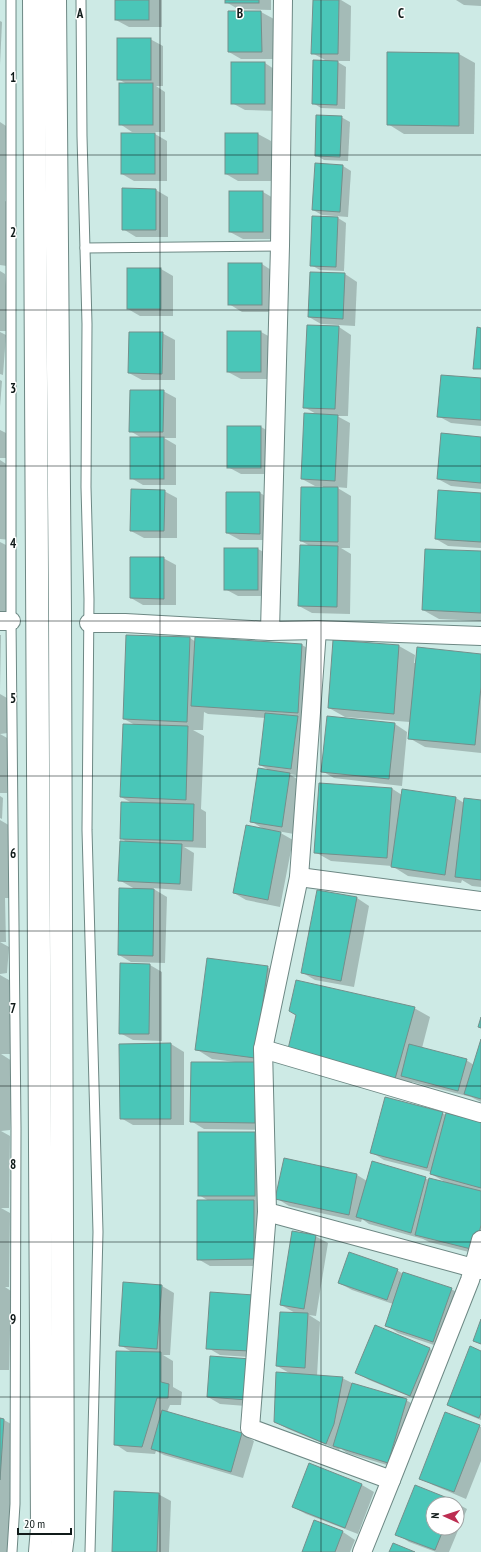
<svg xmlns="http://www.w3.org/2000/svg" width="481" height="1552" font-family="'PT Sans Narrow',sans-serif">
  <rect width="100%" height="100%" fill="#cdeae5"/>
  <!-- shadow -->
  <g fill="#0003" fill-rule="evenodd">
    <path d="M116,0H162V27H129L116,20Z"/>
    <path d="M226,0H271V10L238,9L226,2Z"/>
    <path d="M314,0H341L351,6L350,61H336L346,67L345,109L321,108L313,103L327,61L312,53Z"/>
    <path d="M456,0H481V6L464,5Z"/>
    <path d="M229,12H261L274,19V59H241L229,52Z"/>
    <path d="M0,21L2,22L0,65Z"/>
    <path d="M150,39L163,46V86H156L165,92V132H132L120,124L127,84L118,79Z"/>
    <path d="M459,54L475,63L474,134H404L388,124Z"/>
    <path d="M265,63L277,71V111L245,110L232,103Z"/>
    <path d="M341,117L350,122L348,161L324,160L316,155Z"/>
    <path d="M0,122L6,126L5,201L11,204L7,266L0,265Z"/>
    <path d="M155,134L167,141V181H134L122,174Z"/>
    <path d="M226,134H258L271,141V181H238L226,174Z"/>
    <path d="M343,166L351,171L348,217L322,215L313,210Z"/>
    <path d="M156,190L168,197V237H136L123,229Z"/>
    <path d="M263,192L275,199V239H243L230,232Z"/>
    <path d="M338,218L346,223L344,271L320,270L311,265Z"/>
    <path d="M262,264L274,272V312H242L229,304Z"/>
    <path d="M161,269L173,276V316H140L128,309Z"/>
    <path d="M0,271L5,274L10,331H0Z"/>
    <path d="M345,274L357,282L355,326L321,324L309,317Z"/>
    <path d="M339,327L351,335L348,416H337L350,423L347,488L336,487L351,496L350,548H341L351,554L350,614L312,613L299,606L310,546L301,541L323,486H315L302,479L318,415L304,407Z"/>
    <path d="M0,332L6,335L3,375L0,374Z"/>
    <path d="M228,332H261L274,339L273,379H241L228,372Z"/>
    <path d="M162,333L175,340V380H142L129,373Z"/>
    <path d="M481,379V426L451,423L438,416Z"/>
    <path d="M0,380L2,381L0,407Z"/>
    <path d="M163,391L176,398V438H164L176,445V485H143L131,478L142,438L130,431Z"/>
    <path d="M228,427H261L274,434L273,474H241L228,467Z"/>
    <path d="M0,430L6,433L7,458H0Z"/>
    <path d="M481,438V489L451,486L438,479Z"/>
    <path d="M0,460L11,467V540L0,539Z"/>
    <path d="M164,491L177,498V538H144L131,531Z"/>
    <path d="M228,493H260L273,500V540H240L227,533Z"/>
    <path d="M481,494V548L448,546L436,539Z"/>
    <path d="M0,542L8,546L9,618L0,619Z"/>
    <path d="M225,549H258L271,556V596H238L225,589Z"/>
    <path d="M481,552V621L439,619L423,610Z"/>
    <path d="M163,558L176,565V605H143L131,598Z"/>
    <path d="M0,635H1L0,690Z"/>
    <path d="M127,636L190,638L196,642L302,645L318,654L303,776L289,774L302,782L294,834L277,831L293,840L280,907L246,900L234,893L265,830L251,821L271,771L260,765L266,718L208,714L204,712L203,730H193L204,736L201,809L206,812V848L184,847L194,853L192,891L152,888L167,897L165,963L131,962L119,955L135,889L119,880L128,843L121,838L132,803L121,797L135,725L124,719Z"/>
    <path d="M399,646L415,655L414,663L481,655V753L425,747L409,738L410,722L345,717L329,708Z"/>
    <path d="M0,694L7,698L8,733L0,734Z"/>
    <path d="M395,724L407,732L402,786L334,778L322,771Z"/>
    <path d="M0,734L9,739L7,793H0Z"/>
    <path d="M391,788L402,795L403,790L456,798L464,803L481,801V887L472,886L462,880L461,883L408,876L392,866L331,861L315,852Z"/>
    <path d="M0,796L3,798L2,819L0,818Z"/>
    <path d="M0,820L12,827L10,898H5L6,942H0L9,947L7,973L0,974Z"/>
    <path d="M318,891L357,898L369,906L354,987L315,980L303,973Z"/>
    <path d="M150,965L162,972V1041L133,1040L120,1033Z"/>
    <path d="M267,967L283,976L271,1067L267,1130L204,1129L191,1121L235,1062L212,1059L196,1049Z"/>
    <path d="M0,975L9,980L11,1054H1L12,1061L10,1130L1,1131L10,1136L9,1208H1L10,1213L9,1287H5L11,1291L9,1370H0Z"/>
    <path d="M414,1008L430,1017L422,1048L466,1060L474,1065L481,1042V1102L471,1097L412,1082L411,1087L305,1058Z"/>
    <path d="M171,1044L184,1052V1125H133L121,1118Z"/>
    <path d="M442,1113L446,1115L481,1123V1255L429,1242L423,1239L369,1224L362,1219L361,1222L289,1206L276,1198L285,1159L357,1175L367,1181L372,1163L430,1180L447,1183L431,1174V1172L384,1160L371,1152Z"/>
    <path d="M199,1133H255L268,1140L267,1203H257L267,1209L266,1266H210L198,1259L209,1201L199,1195Z"/>
    <path d="M315,1236L328,1243L316,1316L309,1315L320,1322L317,1376L342,1378L354,1384L406,1400L419,1408L400,1469L347,1453L340,1448L339,1450L288,1429L275,1422L291,1374L277,1366L297,1314L281,1305Z"/>
    <path d="M397,1270L403,1274L451,1289L464,1296L446,1349L398,1333L386,1325L393,1304L352,1290L339,1283Z"/>
    <path d="M162,1286L174,1293L170,1355H163L173,1361V1387L182,1392L181,1405H170L167,1412L242,1434L254,1441L243,1478L164,1455L156,1451L155,1454L127,1452L115,1444L132,1352L120,1345Z"/>
    <path d="M211,1293L263,1358L220,1355L208,1348Z"/>
    <path d="M376,1327L430,1349L442,1356L423,1402L369,1380L356,1372Z"/>
    <path d="M481,1352V1420L461,1412L448,1405Z"/>
    <path d="M211,1357L261,1407L220,1404L208,1397Z"/>
    <path d="M0,1419L4,1420L20,1429L12,1552H0Z"/>
    <path d="M479,1426L481,1427V1461L466,1499L433,1485L420,1478Z"/>
    <path d="M310,1465L362,1485L374,1492L358,1534L306,1514L293,1507Z"/>
    <path d="M415,1487L454,1502L467,1509L449,1552H436L409,1542L397,1534ZM433,1504H457V1528H433Z"/>
    <path d="M158,1494L171,1501L169,1552H113Z"/>
    <path d="M315,1522L343,1532L355,1540L350,1552H303Z"/>
  </g>
  <!-- building -->
  <g fill="#4ac6b8" stroke="#748f8b">
    <rect x="115" y="0" width="34" height="20"/>
    <rect x="225" y="0" width="34" height="3"/>
    <path d="M313,0H339L338,54H311Z"/>
    <path d="M228,11H261L262,52H228Z"/>
    <rect x="117" y="38" width="34" height="42"/>
    <path d="M387,52L459,53V126L387,125Z"/>
    <path d="M313,60L338,61L337,105L312,104Z"/>
    <rect x="231" y="62" width="34" height="42"/>
    <rect x="119" y="83" width="34" height="42"/>
    <path d="M316,115L342,116L340,157L315,156Z"/>
    <rect x="121" y="133" width="34" height="41"/>
    <rect x="225" y="133" width="33" height="41"/>
    <path d="M315,163L343,165L340,212L312,210Z"/>
    <path d="M122,188L156,189V230H122Z"/>
    <rect x="229" y="191" width="34" height="41"/>
    <path d="M312,216L338,217L336,267L310,266Z"/>
    <rect x="228" y="263" width="34" height="42"/>
    <rect x="127" y="268" width="34" height="41"/>
    <path d="M310,272L345,273L343,319L308,317Z"/>
    <path d="M307,325L339,326L335,409L303,408Z"/>
    <path d="M477,327L481,328V369H473Z"/>
    <rect x="227" y="331" width="34" height="41"/>
    <path d="M129,332H163L162,374L128,373Z"/>
    <path d="M441,375L481,378V420L437,417Z"/>
    <path d="M130,390H164L163,432H129Z"/>
    <path d="M304,413L338,415L335,481L301,479Z"/>
    <rect x="227" y="426" width="34" height="42"/>
    <path d="M441,433L481,437V483L437,479Z"/>
    <rect x="130" y="437" width="34" height="42"/>
    <path d="M301,487H338V542L300,541Z"/>
    <path d="M131,489L165,490L164,531H130Z"/>
    <path d="M438,490L481,493V542L435,539Z"/>
    <path d="M226,492H260V534L226,533Z"/>
    <path d="M300,545L338,546L337,607L298,606Z"/>
    <rect x="224" y="548" width="34" height="42"/>
    <path d="M425,549L481,551V613L422,610Z"/>
    <path d="M130,557H164V599L130,598Z"/>
    <path d="M126,635L190,637L187,722L123,719Z"/>
    <path d="M195,637L302,644L298,713L191,706Z"/>
    <path d="M333,640L399,645L394,714L328,708Z"/>
    <path d="M417,647L481,654V687L475,745L408,739Z"/>
    <path d="M265,713L298,716L291,769L259,765Z"/>
    <path d="M327,716L395,723L389,779L321,772Z"/>
    <path d="M123,724L188,726L186,800L120,797Z"/>
    <path d="M258,768L290,773L282,827L250,822Z"/>
    <path d="M319,783L392,788L387,858L314,853Z"/>
    <path d="M402,789L456,797L445,875L391,867Z"/>
    <path d="M464,798L481,800V880L455,877Z"/>
    <path d="M121,802L194,804L193,841L120,839Z"/>
    <path d="M246,825L281,832L268,900L233,893Z"/>
    <path d="M120,841L182,844L180,884L118,881Z"/>
    <path d="M119,888L154,889L153,956L118,955Z"/>
    <path d="M317,890L357,897L341,981L301,973Z"/>
    <path d="M207,958L268,966L255,1058L195,1050Z"/>
    <path d="M120,963L150,964L149,1034H119Z"/>
    <path d="M296,980L415,1007L395,1079L288,1049L296,1015L289,1011Z"/>
    <path d="M481,1017V1028L478,1027Z"/>
    <path d="M481,1039V1099L464,1094Z"/>
    <path d="M171,1043V1119H120L119,1044Z"/>
    <path d="M409,1044L467,1059L458,1091L401,1076Z"/>
    <path d="M191,1062H255V1123L190,1122Z"/>
    <path d="M385,1097L443,1112L427,1168L370,1153Z"/>
    <path d="M446,1113L481,1122V1188L430,1174Z"/>
    <rect x="198" y="1132" width="57" height="64"/>
    <path d="M284,1158L357,1174L349,1215L275,1199Z"/>
    <path d="M372,1161L426,1177L411,1233L356,1217Z"/>
    <path d="M429,1178L481,1191V1225L475,1250L415,1235Z"/>
    <path d="M197,1200H254V1259L197,1260Z"/>
    <path d="M292,1231L316,1235L304,1309L280,1305Z"/>
    <path d="M349,1252L398,1269L387,1300L338,1283Z"/>
    <path d="M403,1272L452,1288L433,1342L385,1326Z"/>
    <path d="M123,1282L162,1285L157,1349L119,1346Z"/>
    <path d="M210,1292L254,1295L250,1351L206,1349Z"/>
    <path d="M280,1312L308,1313L305,1368L276,1366Z"/>
    <path d="M481,1319V1344L473,1341Z"/>
    <path d="M375,1325L430,1348L410,1396L355,1373Z"/>
    <path d="M470,1346L481,1351V1413L479,1418L447,1405Z"/>
    <path d="M116,1351L161,1352V1382L169,1384L168,1398H157L142,1447L114,1445Z"/>
    <path d="M210,1356L251,1359L248,1400L207,1397Z"/>
    <path d="M276,1372L343,1377L334,1424L326,1444L274,1422Z"/>
    <path d="M352,1383L407,1399L388,1463L333,1446Z"/>
    <path d="M162,1410L242,1433L231,1472L151,1449Z"/>
    <path d="M445,1412L480,1425L454,1492L419,1479Z"/>
    <path d="M0,1418L4,1419L0,1480Z"/>
    <path d="M309,1463L362,1484L345,1528L292,1507Z"/>
    <path d="M415,1485L455,1501L453,1504H433V1528H444L435,1550L395,1535Z"/>
    <path d="M114,1491L159,1493L157,1552H112Z"/>
    <path d="M314,1520L343,1531L335,1552H302Z"/>
    <path d="M393,1543L415,1552H389Z"/>
  </g>
  <g fill="none" stroke-linecap="round" stroke-linejoin="round">
    <defs>
      <g id="lane">
        <path d="M11,0V621L16,1128L15,1504L12,1552"/>
        <path d="M81,0L82,136L87,324L86,487L89,599L87,830L98,1232L90,1552"/>
        <path d="M85,248L280,246"/>
      </g>
      <g id="street">
        <path d="M0,621H11"/>
        <path d="M89,623H125L270,631L317,630L481,636"/>
        <path d="M317,630L299,877L263,1049L267,1212L250,1428L391,1480"/>
        <path d="M270,631L280,246L283,0"/>
        <path d="M299,877L481,901"/>
        <path d="M263,1049L481,1113"/>
        <path d="M267,1212L481,1270"/>
        <path d="M362,1552L391,1480L470,1280L481,1240"/>
      </g>
      <g id="secondary">
        <path d="M34,0L42,1528L40,1552"/>
        <path d="M55,0L60,613L63,1536L61,1552"/>
      </g>
    </defs>
    <!-- lane casing -->
    <use href="#lane" stroke="#6d8884" stroke-width="11"/>
    <!-- street casing -->
    <use href="#street" stroke="#6d8884" stroke-width="20"/>
    <!-- secondary casing -->
    <use href="#secondary" stroke="#6d8884" stroke-width="24"/>
    <!-- lane -->
    <use href="#lane" stroke="#fff" stroke-width="9"/>
    <!-- street -->
    <use href="#street" stroke="#fff" stroke-width="18"/>
    <!-- secondary -->
    <use href="#secondary" stroke="#fff" stroke-width="22"/>
  </g>
  <!-- grid -->
  <path fill="none" stroke="#101a19" stroke-width="1" stroke-opacity="0.55" d="M160,0V1552M321,0V1552M0,155H481M0,310H481M0,466H481M0,621H481M0,776H481M0,931H481M0,1086H481M0,1242H481M0,1397H481"/>
  <g font-size="13" text-anchor="middle" font-weight="bold" fill="#101a19" stroke="#fff" stroke-width="3" stroke-linejoin="round" paint-order="stroke">
    <text x="80" y="18">A</text>
    <text x="240" y="18">B</text>
    <text x="401" y="18">C</text>
    <text x="13" y="82">1</text>
    <text x="13" y="237">2</text>
    <text x="13" y="393">3</text>
    <text x="13" y="548">4</text>
    <text x="13" y="703">5</text>
    <text x="13" y="858">6</text>
    <text x="13" y="1013">7</text>
    <text x="13" y="1169">8</text>
    <text x="13" y="1324">9</text>
  </g>
  <!-- north arrow -->
  <g transform="translate(445 1516) rotate(273)"><circle r="19" fill="#ffffff" stroke="#9fa3a3"/>
  <path d="M0-3L7 15L0 10L-7 15Z" fill="#bd2d51"/>
  <text y="-6" font-size="11" font-weight="bold" text-anchor="middle" fill="#101a19">N</text>
  </g>
  <!-- scale -->
  <path d="M18 1528v6h53v-6" fill="none" stroke="#101a19" stroke-width="2"/>
  <text x="24" y="1528" font-size="12" fill="#101a19" stroke="#ffffff" stroke-width="3" paint-order="stroke">20 m</text>
</svg>
